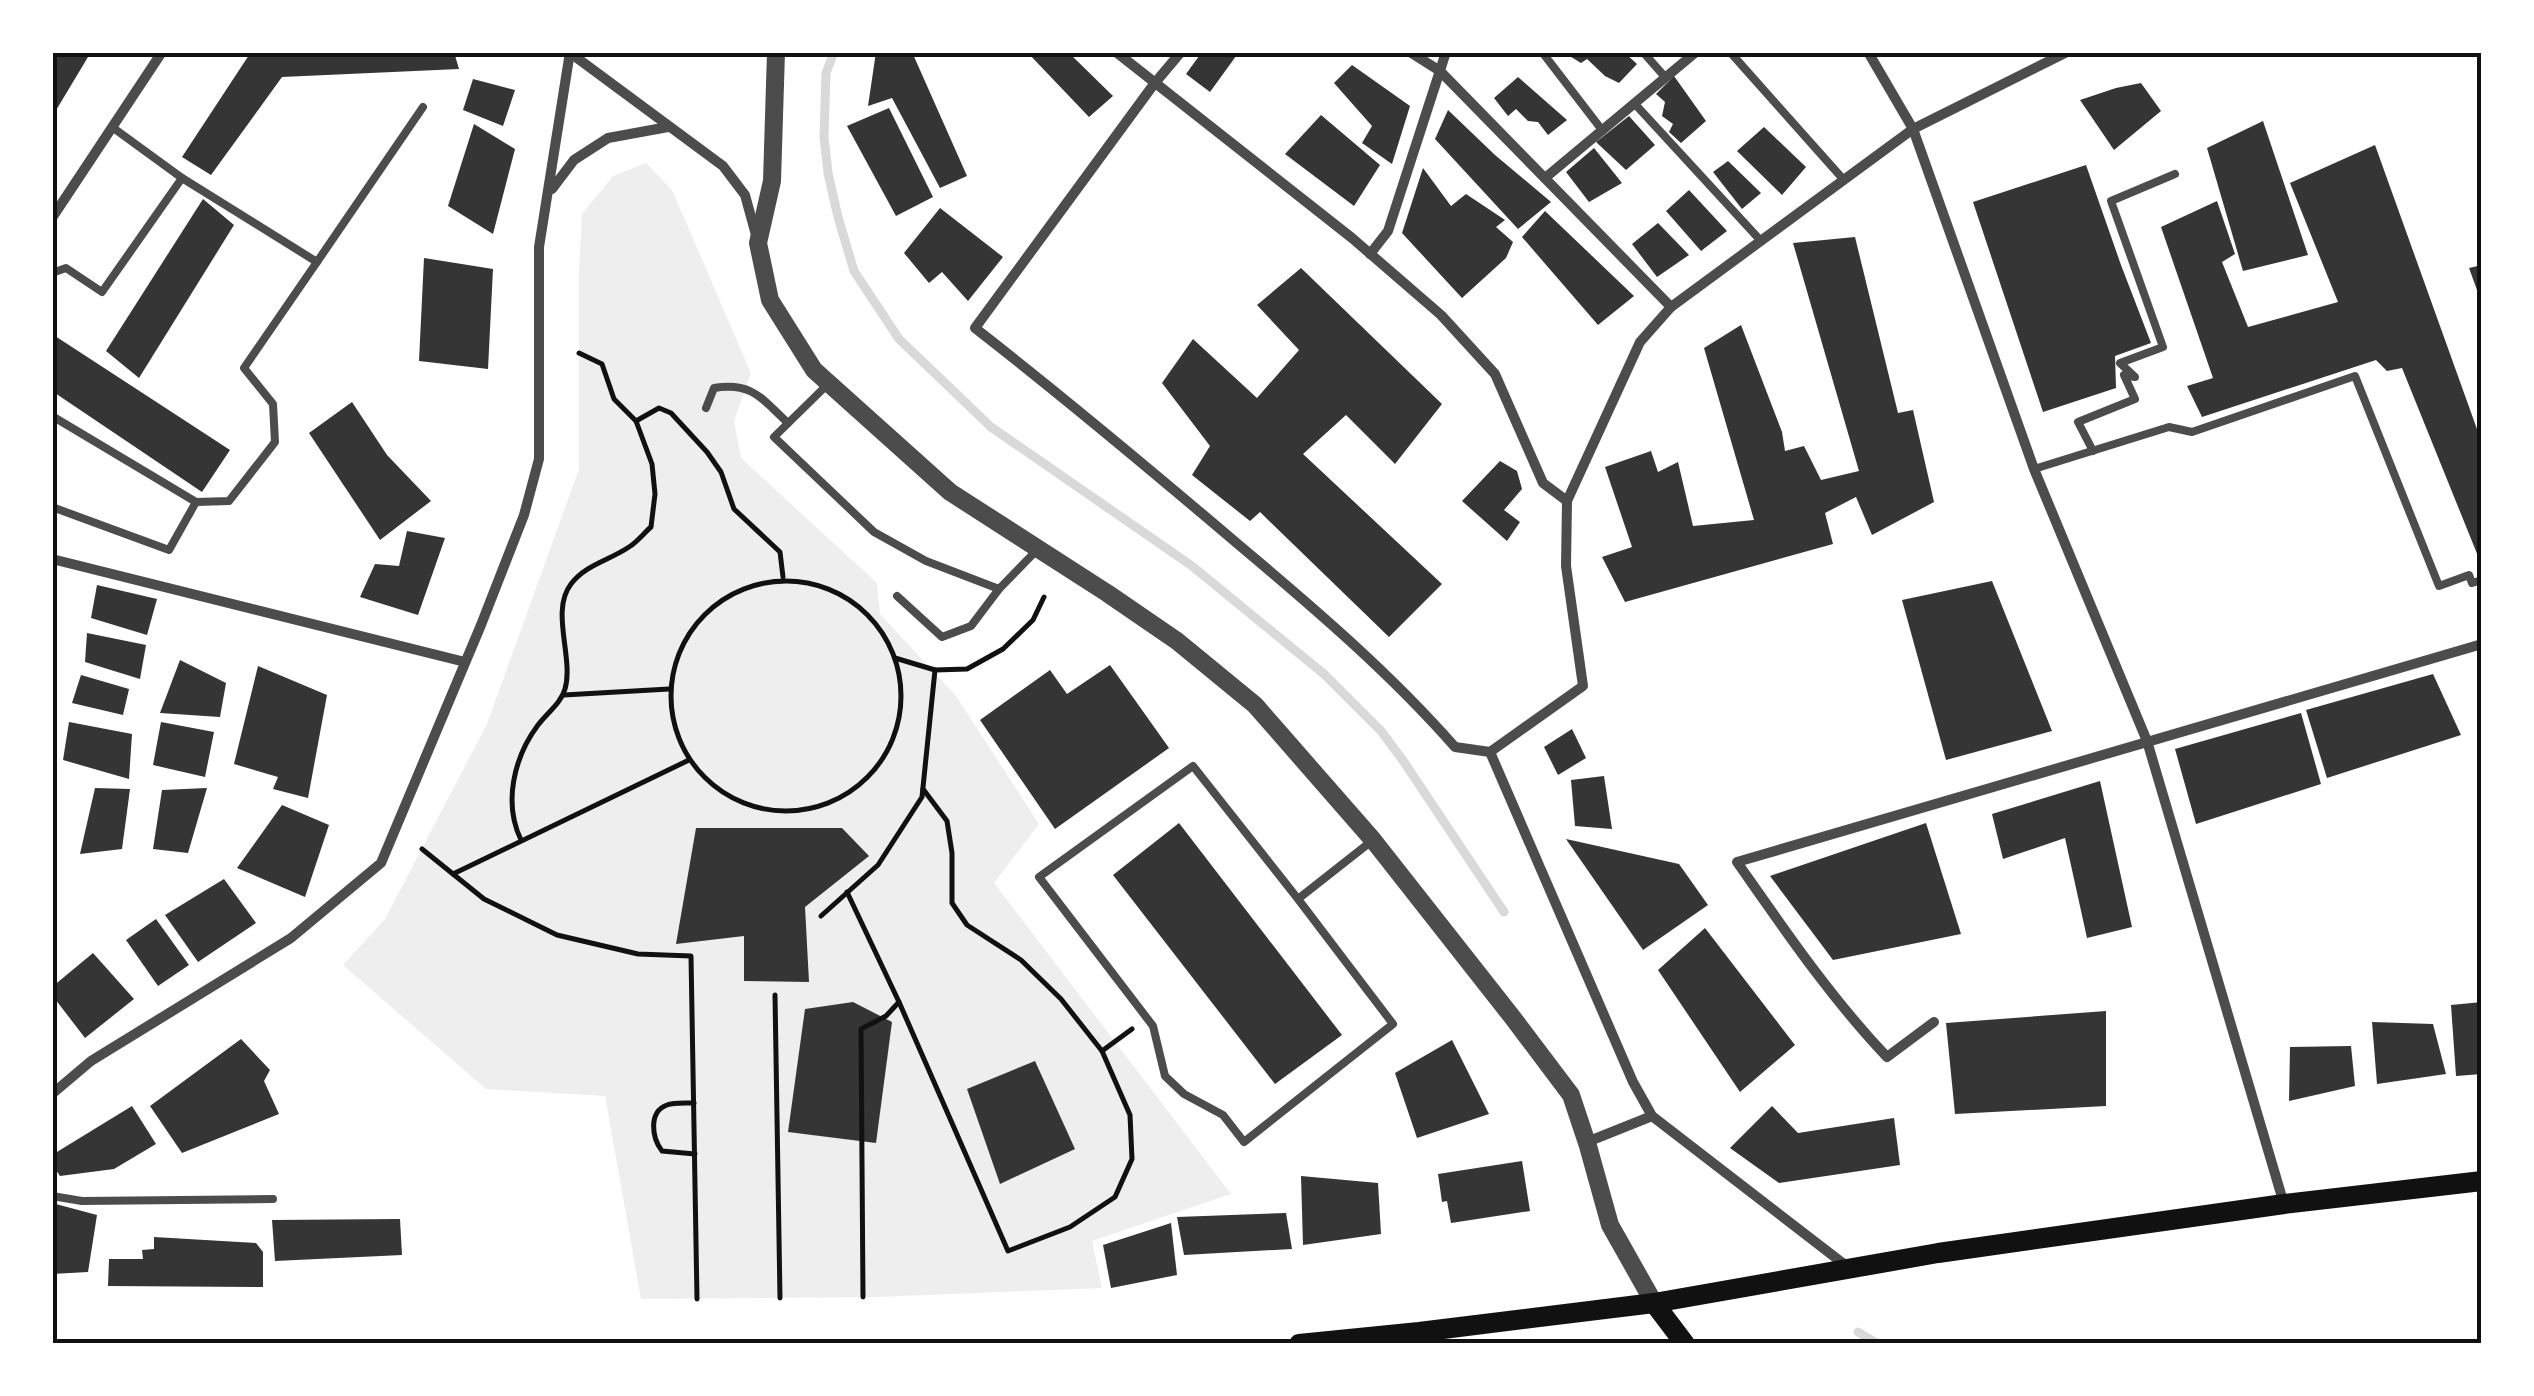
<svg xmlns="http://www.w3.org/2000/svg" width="2534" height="1396" font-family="Karla,sans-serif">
  <rect width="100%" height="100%" fill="#fff"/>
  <!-- green -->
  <path fill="#eee" d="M646,163L672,190L751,373L734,421L741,458L877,583L880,614L956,696L1039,824L994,883L1231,1194L1092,1241L1102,1288L877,1297L641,1299L605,1096L486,1089L343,965L385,919L487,724L579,469V271L582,214L613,176Z"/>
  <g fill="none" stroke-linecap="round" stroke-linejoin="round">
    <!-- stream -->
    <g stroke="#d9d9d9" stroke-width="9">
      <path d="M834,52L826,73L824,137L828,173L838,217L854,271L899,339L991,427L1192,566L1324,674L1381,731L1404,762L1504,912"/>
      <path d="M1858,1332L1878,1344"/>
    </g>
  </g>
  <!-- building -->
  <g fill="#353535">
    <path d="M52,52H91L52,117Z"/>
    <path d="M251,52H454L459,69L282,77L211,175L182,157Z"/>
    <path d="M876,52H912L967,176L940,188L892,98L868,106Z"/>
    <path d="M1027,52H1068L1113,96L1089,117Z"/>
    <path d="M1202,52H1239L1210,92L1186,74Z"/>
    <path d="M1563,52H1624L1637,64L1619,83L1605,76L1587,59L1581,63Z"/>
    <path d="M1352,65L1410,106L1392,164L1362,143L1372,126L1334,83Z"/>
    <path d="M1674,76L1706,121L1681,143L1669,132L1673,124L1662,116L1665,102L1656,94Z"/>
    <path d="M1518,77L1567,120L1548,135L1538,122L1528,121L1516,109L1508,116L1494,98Z"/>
    <path d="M473,79L515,90L503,126L463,110Z"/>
    <path d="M2141,83L2161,111L2114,150L2080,100L2116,88Z"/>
    <path d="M889,108L933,197L896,216L847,126Z"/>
    <path d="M1448,110L1495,155L1551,202L1518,229L1435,139Z"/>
    <path d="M1321,115L1380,165L1354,206L1285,154Z"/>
    <path d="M1629,116L1655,145L1626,170L1596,142Z"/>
    <path d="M2263,121L2308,255L2243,271L2207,148Z"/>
    <path d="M474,124L515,149L493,234L448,206Z"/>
    <path d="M1764,127L1806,167L1782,195L1737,151Z"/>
    <path d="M2375,145L2482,443V566L2402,368L2387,371L2376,360L2202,417L2187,386L2213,378L2161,227L2217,201L2235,254L2222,262L2248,327L2338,302L2290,183Z"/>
    <path d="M1594,148L1622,183L1589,202L1566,172Z"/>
    <path d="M1728,161L1761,193L1742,209L1713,172Z"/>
    <path d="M2086,165L2121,265L2151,343L2115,356L2116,388L2043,412L1973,202Z"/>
    <path d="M1423,168L1451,206L1466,194L1505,220L1496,227L1513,242L1506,258L1462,298L1402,233Z"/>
    <path d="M1689,190L1727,231L1701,251L1666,211Z"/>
    <path d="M203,199L234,225L139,378L106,351Z"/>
    <path d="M940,208L1003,257L968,301L942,272L929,283L904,253Z"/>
    <path d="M1545,211L1634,296L1598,325L1522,237Z"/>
    <path d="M1658,223L1689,255L1657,277L1632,244Z"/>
    <path d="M1855,237L1898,413L1913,410L1934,502L1872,535L1856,497L1825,513L1833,544L1625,602L1602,557L1632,547L1605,467L1651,451L1658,472L1678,462L1693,526L1754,520L1704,348L1741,325L1782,432L1785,451L1804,446L1821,480L1859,471L1793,243Z"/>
    <path d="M424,258L493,269L488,369L419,361Z"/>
    <path d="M2482,265V301H2481L2469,268Z"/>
    <path d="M1301,268L1442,404L1395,464L1346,415L1303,454L1442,584L1389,637L1260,512L1250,521L1192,475L1210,446L1162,383L1193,339L1257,398L1299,350L1257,305Z"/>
    <path d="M52,334L230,450L202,492L52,391Z"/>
    <path d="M352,402L387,455L431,501L380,540L309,433Z"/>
    <path d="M1500,461L1517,471L1522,489L1504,510L1520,522L1507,541L1462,501Z"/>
    <path d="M407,531L445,538L418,615L360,597L375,564L399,566Z"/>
    <path d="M1992,581L2052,731L1946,760L1902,600Z"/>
    <path d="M97,585L157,599L147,635L91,618Z"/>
    <path d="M87,633L146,645L140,679L85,662Z"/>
    <path d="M180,660L226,683L220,717L160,713Z"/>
    <path d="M1110,665L1169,748L1055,829L980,720L1050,670L1067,694Z"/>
    <path d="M258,666L327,695L308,798L273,789L278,777L234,764Z"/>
    <path d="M2433,674L2461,735L2327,778L2306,710Z"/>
    <path d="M81,675L129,689L123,715L72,703Z"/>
    <path d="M2301,713L2321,784L2196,824L2175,749Z"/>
    <path d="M69,722L132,734L129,779L63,760Z"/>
    <path d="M161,722L214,732L205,777L153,765Z"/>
    <path d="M1572,729L1586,758L1558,775L1544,747Z"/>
    <path d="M1604,776L1612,829L1575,826L1571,780Z"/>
    <path d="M2100,781L2132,927L2087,938L2065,838L2003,859L1992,814Z"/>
    <path d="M95,788L130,789L122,849L80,854Z"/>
    <path d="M207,788L188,853L153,849L162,790Z"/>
    <path d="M282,805L329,825L305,897L237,868Z"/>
    <path d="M1179,823L1342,1035L1275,1084L1113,875Z"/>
    <path d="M1926,823L1961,934L1833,960L1770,876Z"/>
    <path d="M696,828H842L869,856L805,907L809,982L744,981V936L676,944Z"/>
    <path d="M1566,839L1679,864L1708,905L1643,950Z"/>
    <path d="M224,879L256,923L198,962L165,915Z"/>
    <path d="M156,919L189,965L158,986L126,940Z"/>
    <path d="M1705,928L1795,1045L1740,1092L1658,970Z"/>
    <path d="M93,953L134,999L85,1038L52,995V987Z"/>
    <path d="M853,1002L892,1022L876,1143L788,1132L805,1009Z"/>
    <path d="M2482,1002V1074L2456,1076L2451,1005Z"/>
    <path d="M2106,1011V1106L1955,1114L1946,1023Z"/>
    <path d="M2372,1022L2433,1024L2446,1074L2377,1084Z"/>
    <path d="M241,1039L270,1070L264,1081L279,1114L182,1153L150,1106Z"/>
    <path d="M1452,1040L1489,1114L1417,1138L1395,1073Z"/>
    <path d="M2351,1046L2355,1086L2289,1101L2290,1047Z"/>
    <path d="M1035,1061L1075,1149L1000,1184L967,1089Z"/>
    <path d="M132,1106L156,1144L114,1169L60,1176L52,1164V1155Z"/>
    <path d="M1772,1106L1798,1133L1894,1118L1900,1165L1779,1183L1730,1148Z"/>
    <path d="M1522,1161L1530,1211L1451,1223L1447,1201L1442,1202L1438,1174Z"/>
    <path d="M1301,1176L1378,1183L1381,1234L1303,1245Z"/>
    <path d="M52,1203L97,1215L88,1272L52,1274Z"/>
    <path d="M1286,1213L1292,1249L1184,1255L1177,1217Z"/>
    <path d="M400,1219L402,1255L275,1261L272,1220Z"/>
    <path d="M1171,1223L1177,1275L1111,1288L1103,1245Z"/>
    <path d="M154,1237L256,1243L263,1252V1287L108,1286L109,1259H143L142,1250L154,1249Z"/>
  </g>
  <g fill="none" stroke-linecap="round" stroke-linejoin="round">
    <!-- path -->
    <g stroke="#111" stroke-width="5">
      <path d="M636,421L659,408L671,413L707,452L721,472L734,509L780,552L783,577"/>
      <circle cx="786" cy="696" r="115"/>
      <path d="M895,658L935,670"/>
      <path d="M564,695L669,689"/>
      <path d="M521,840C503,803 514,757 538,725C547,713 561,703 565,689C574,658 550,611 571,584C585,565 610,560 629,547C637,542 644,533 651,527L655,494L652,464L636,421L614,399L602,364L579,353"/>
      <path d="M422,849L484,899L557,935L638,954L691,956L697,1299"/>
      <path d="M453,874L689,760"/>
      <path d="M847,892L899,1002L886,1016L861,1029L863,1297"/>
      <path d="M821,916L878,865L922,797L935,670L967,669L1003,649L1033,620L1044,597"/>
      <path d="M775,995L780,1298"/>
      <path d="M899,1002L1008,1251L1070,1227L1115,1197L1132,1159L1130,1115L1102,1051L1061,999L1021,960L967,925L952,903V853L947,821L923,789"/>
      <path d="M1102,1051L1132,1029"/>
      <path d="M694,1103C686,1103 674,1102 667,1105C648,1112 652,1138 662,1151L695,1154"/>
    </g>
    <!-- service -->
    <g stroke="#4c4c4c" stroke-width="8">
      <path d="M1542,52L1602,130"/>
      <path d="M1643,52L1665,77"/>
      <path d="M1730,52L1843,179"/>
      <path d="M1634,103L1761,241"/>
      <path d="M182,178L317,262L423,107"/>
      <path d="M52,273L66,268L102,292L182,178L112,127"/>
      <path d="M828,384L774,437L874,532L926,561L999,589L1037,550"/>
      <path d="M706,408L714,388C753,382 762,399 788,423"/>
      <path d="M52,416L196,502L169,550L52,507"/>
      <path d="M2093,451L2078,422L2135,399L2124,375L2135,377L2120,363L2163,347L2111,201L2175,174"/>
      <path d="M2034,469L2169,427L2192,432L2355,376L2439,586L2469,575L2472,583L2482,580"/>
      <path d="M196,502L229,501L275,442L273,404L244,368L317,262"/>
      <path d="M897,596L942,637L971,626L999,589"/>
      <path d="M1298,899L1193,766L1039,877L1153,1026L1165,1076L1184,1094L1223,1115L1244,1142L1393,1024L1298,899L1373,840"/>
      <path d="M52,1196L82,1201L273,1199"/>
    </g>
    <!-- minor -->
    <g stroke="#4c4c4c" stroke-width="10">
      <path d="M569,52L723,166L745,195L756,235"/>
      <path d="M1116,52L1352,238L1441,315L1495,374L1543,483L1567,501L1566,566L1583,686L1490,752L1633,1082L1652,1116L1849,1268"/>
      <path d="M1181,52L1154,84L975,328C1065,398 1152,471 1239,545C1314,608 1390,673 1455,747L1490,752"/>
      <path d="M1410,52L1440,71L1671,307L1913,129L2067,52"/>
      <path d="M1868,52L1913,129L2034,469L2147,741L2284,1204"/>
      <path d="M1545,178L1696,52"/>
      <path d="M552,189L574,160L608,138L668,127"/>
      <path d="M52,218L162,52"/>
      <path d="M1370,254L1388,231L1446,52"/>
      <path d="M1567,501L1640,342L1671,307"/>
      <path d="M52,559L465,662"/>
      <path d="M1934,1022L1887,1057C1830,997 1784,929 1737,862L2482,644"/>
      <path d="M52,1094L91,1061L291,938L381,863L481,625L524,515L539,459V247L570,52"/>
      <path d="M1587,1142L1652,1116"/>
    </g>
    <!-- tertiary -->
    <path stroke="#4c4c4c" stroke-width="18" d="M776,52L772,181L758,243L770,300L814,370L950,492L1107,593L1177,641L1255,705L1373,840L1513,1018L1571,1095L1588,1146L1610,1225L1654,1303"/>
    <!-- secondary -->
    <g stroke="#111" stroke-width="20">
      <path d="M1654,1303L1685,1344"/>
      <path d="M1299,1344L1419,1332L1654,1303L1938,1253L2284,1204L2482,1181"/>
    </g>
  </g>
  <!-- border -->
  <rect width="2534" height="1396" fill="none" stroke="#ffffff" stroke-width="110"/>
  <rect x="55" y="55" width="2424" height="1286" fill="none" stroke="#111" stroke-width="4"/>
</svg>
